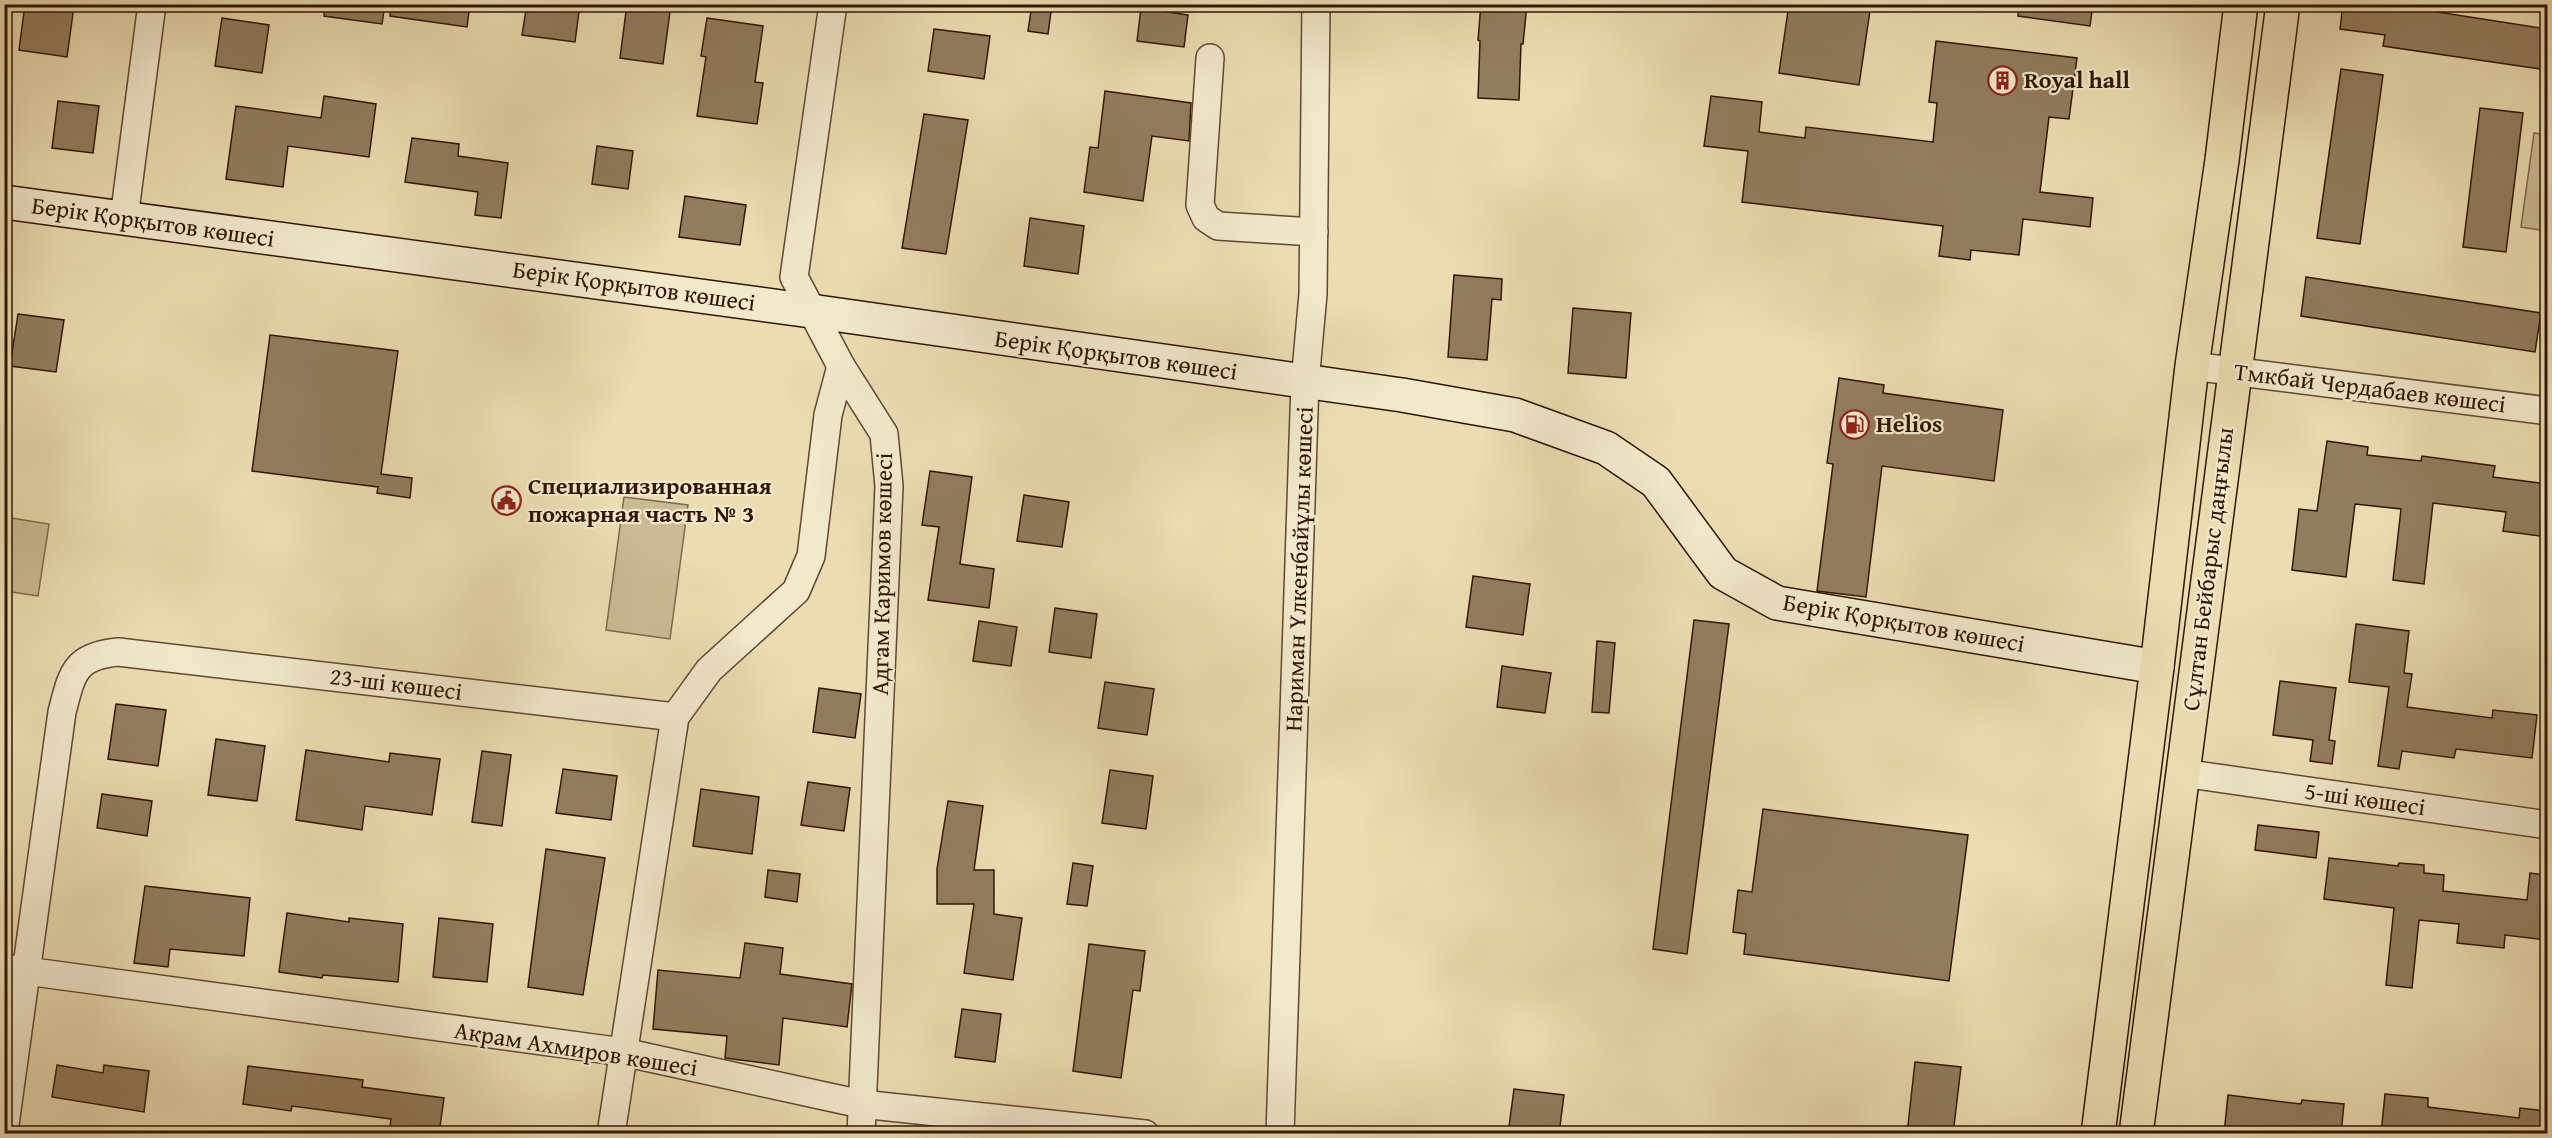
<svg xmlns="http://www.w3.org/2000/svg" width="2552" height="1138" font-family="'Gentium Book Plus',serif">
  <rect width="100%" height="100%" fill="#ebdcb1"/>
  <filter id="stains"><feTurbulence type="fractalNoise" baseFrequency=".00333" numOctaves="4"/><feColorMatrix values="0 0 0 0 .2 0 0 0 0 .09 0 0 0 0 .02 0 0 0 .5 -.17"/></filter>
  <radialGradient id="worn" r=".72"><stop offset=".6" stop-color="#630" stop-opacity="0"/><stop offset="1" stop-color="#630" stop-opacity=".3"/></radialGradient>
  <!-- green -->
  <g fill="#cbba94" stroke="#7e684c" stroke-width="1.5">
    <path d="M2534,133L2547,135V231L2521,227Z"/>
    <path d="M624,497L688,505L670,639L606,630Z"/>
    <path d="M5,517L49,524L38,596L5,591Z"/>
  </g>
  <!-- building -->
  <g fill="#927d5e" stroke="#311605" stroke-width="1.5">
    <path d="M25,4L74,6L67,57L19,50Z"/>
    <path d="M325,4H385L382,24L324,16Z"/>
    <path d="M391,4H470L467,27L390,16Z"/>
    <path d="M527,4H580L575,42L522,35Z"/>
    <path d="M627,4H671L663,64L620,58Z"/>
    <path d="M1032,4H1052L1048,34L1028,31Z"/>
    <path d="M1481,4H1527L1523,44H1521L1519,100L1478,98L1480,41L1478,40Z"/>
    <path d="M1789,4H1871L1859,85L1779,73Z"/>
    <path d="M2019,4H2093L2090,26L2018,16Z"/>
    <path d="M2343,4H2386L2547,29V70L2383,46L2385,35L2340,29Z"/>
    <path d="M1141,8L1188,15L1184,47L1137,41Z"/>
    <path d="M222,18L269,25L262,73L215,66Z"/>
    <path d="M707,18L763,26L755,82L763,83L757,124L697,116L706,57L701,56Z"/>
    <path d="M934,29L990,36L984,79L928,71Z"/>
    <path d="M1936,41L2077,58L2069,119L2049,117L2040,192L2093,198L2090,227L2023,219L2019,255L1971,250L1970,260L1939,256L1943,226L1742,202L1748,151L1704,146L1711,96L1762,102L1759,132L1805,138L1806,127L1933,142L1937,103L1929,102Z"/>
    <path d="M2341,69L2383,75L2360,244L2317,238Z"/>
    <path d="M1105,91L1191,103L1189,141L1152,136L1143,201L1084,192L1090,147L1098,148Z"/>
    <path d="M324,96L376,104L369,157L288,146L283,187L226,179L236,106L321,118Z"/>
    <path d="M58,101L99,106L93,153L52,148Z"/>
    <path d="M2480,108L2523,113L2506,252L2463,247Z"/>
    <path d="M924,114L968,120L946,254L902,248Z"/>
    <path d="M412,138L459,144L458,156L508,163L501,218L475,215L478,192L405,182Z"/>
    <path d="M597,146L633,151L628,189L592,184Z"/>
    <path d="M685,196L746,205L740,245L679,237Z"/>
    <path d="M1030,218L1084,226L1078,274L1024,266Z"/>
    <path d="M1454,275L1502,279L1501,300L1492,299L1487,360L1448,357Z"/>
    <path d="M2306,277L2541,313L2535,352L2301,316Z"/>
    <path d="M1573,308L1631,313L1626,378L1568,373Z"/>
    <path d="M18,314L64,320L56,372L10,366Z"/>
    <path d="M270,335L398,351L381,474L412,478L410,498L377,493L378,487L252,471Z"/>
    <path d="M1839,378L1884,385L1883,393L2003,410L1994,481L1882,466L1866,597L1817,591L1833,464L1827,463Z"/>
    <path d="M2327,441L2368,447L2367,455L2421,461L2422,456L2495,466L2493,477L2547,484V537L2503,531L2506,512L2433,503L2424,584L2393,580L2401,509L2355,504L2346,577L2292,570L2299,509L2317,511Z"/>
    <path d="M930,471L972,477L960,564L994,569L989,608L928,600L939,527L922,525Z"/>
    <path d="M1024,495L1069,502L1062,547L1017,541Z"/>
    <path d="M1473,576L1530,584L1523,635L1466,627Z"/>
    <path d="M1055,608L1097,614L1091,658L1049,652Z"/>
    <path d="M1694,620L1729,624L1687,954L1653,949Z"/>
    <path d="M979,621L1017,627L1011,666L973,661Z"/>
    <path d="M2356,624L2409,631L2404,673L2412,674L2407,707L2492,718L2493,710L2537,715L2532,758L2456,749L2454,758L2402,751L2399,769L2378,766L2389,687L2349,682Z"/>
    <path d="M1597,641L1615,643L1609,713L1592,712Z"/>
    <path d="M1502,666L1551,673L1545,713L1497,707Z"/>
    <path d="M2280,681L2336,688L2329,740L2335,741L2332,764L2310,761L2313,740L2273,735Z"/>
    <path d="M1105,682L1154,689L1147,735L1098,728Z"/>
    <path d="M819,688L861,694L855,738L813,732Z"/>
    <path d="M116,704L166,710L158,766L108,759Z"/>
    <path d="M216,739L265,746L257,801L208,795Z"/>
    <path d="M306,750L389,762L390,753L440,759L432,815L365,806L362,830L296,820Z"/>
    <path d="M482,751L511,755L502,826L472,822Z"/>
    <path d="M563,769L617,776L611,820L556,813Z"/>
    <path d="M1110,770L1153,776L1146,829L1102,823Z"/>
    <path d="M808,782L850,788L844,831L801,825Z"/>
    <path d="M701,789L759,797L752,854L693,846Z"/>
    <path d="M102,794L152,801L147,836L97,828Z"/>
    <path d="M948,801L983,806L974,870H994V914L1022,918L1013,980L964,973L974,904H937V869Z"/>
    <path d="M1763,809L1968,835L1949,981L1744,954L1746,934L1733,932L1738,890L1752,892Z"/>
    <path d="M2258,825L2319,832L2316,858L2255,850Z"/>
    <path d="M546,849L605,858L583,995L528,987Z"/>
    <path d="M2329,858L2398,866L2399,863L2424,865V873L2444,875L2443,891L2527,900L2530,873L2547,875V940L2505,935L2504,948L2457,943L2459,924L2419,920L2412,988L2386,985L2394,908L2324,899Z"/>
    <path d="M1073,863L1093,866L1087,906L1067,904Z"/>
    <path d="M768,870L800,874L797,902L765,897Z"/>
    <path d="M145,886L250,898L244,956L170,949L168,967L134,963Z"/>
    <path d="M287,913L349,922V918L403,924L398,982L323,975L322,978L279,972Z"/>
    <path d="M439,918L493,924L487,982L433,977Z"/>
    <path d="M745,943L783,948L780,974L852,984L847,1027L783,1018L779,1065L725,1058L727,1036L653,1029L658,970L740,978Z"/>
    <path d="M1089,944L1145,951L1140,991L1133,990L1121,1078L1073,1071Z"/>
    <path d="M962,1009L1001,1014L995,1062L955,1057Z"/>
    <path d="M1915,1062L1961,1067L1953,1134H1907Z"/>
    <path d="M57,1065L103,1073L104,1065L149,1071L144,1112L52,1097Z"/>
    <path d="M248,1066L363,1080L362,1087L444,1098L439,1134H389L391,1119L292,1106L291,1111L243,1104Z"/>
    <path d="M1514,1089L1564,1095L1559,1134H1508Z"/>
    <path d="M2385,1094L2428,1098V1107L2519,1118L2520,1108L2547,1111V1134H2381Z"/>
    <path d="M2228,1095L2301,1104L2302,1100L2344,1104L2341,1134H2224Z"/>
  </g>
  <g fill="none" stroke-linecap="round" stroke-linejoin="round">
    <defs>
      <g id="street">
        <path d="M833,4L794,277L841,366L884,434L889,486L861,1134"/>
        <path d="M1210,58L1200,205L1206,218L1218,226L1314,232"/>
        <path d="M124,218L152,4"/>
        <path d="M2192,366L2548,411"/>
        <path d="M2182,773L2548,825"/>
        <path d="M4,968L623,1052L861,1104L1145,1134"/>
        <path d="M4,1132L62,712C72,674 74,656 118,652L675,717"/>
        <path d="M611,1134L675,717L709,670L796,591L811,556L828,415L841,366"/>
        <path d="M1280,1134L1305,382L1313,294L1316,4"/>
      </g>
      <path id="secondary" d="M4,202L811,311L1402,395L1515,415L1606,448L1656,482L1723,573L1777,603L2157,667"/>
      <g id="primary">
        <path d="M2098,1134L2157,667L2192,366L2222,160L2241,4"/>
        <path d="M2136,1134L2283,4"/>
      </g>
    </defs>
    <!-- street casing -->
    <use href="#street" stroke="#604830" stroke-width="30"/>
    <!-- secondary casing -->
    <use href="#secondary" stroke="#311605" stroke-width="36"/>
    <!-- primary casing -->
    <use href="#primary" stroke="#311605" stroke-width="36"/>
    <!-- street -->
    <use href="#street" stroke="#f2e8cc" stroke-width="27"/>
    <!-- secondary -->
    <use href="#secondary" stroke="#f2e8cc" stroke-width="33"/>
    <!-- primary -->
    <use href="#primary" stroke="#ebdcb1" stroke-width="33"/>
  </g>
  <!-- icons -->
  <defs>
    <symbol id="building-ring" viewBox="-11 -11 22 22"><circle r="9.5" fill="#f2e8cc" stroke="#8f2418" stroke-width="1.5"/><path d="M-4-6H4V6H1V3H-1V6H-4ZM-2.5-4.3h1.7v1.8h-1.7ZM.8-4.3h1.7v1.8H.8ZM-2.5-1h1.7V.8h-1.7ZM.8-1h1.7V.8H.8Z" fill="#8f2418"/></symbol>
    <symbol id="fuel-ring" viewBox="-11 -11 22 22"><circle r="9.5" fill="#f2e8cc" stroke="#8f2418" stroke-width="1.5"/><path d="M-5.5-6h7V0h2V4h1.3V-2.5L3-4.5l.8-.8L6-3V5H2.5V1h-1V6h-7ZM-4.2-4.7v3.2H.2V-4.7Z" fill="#8f2418"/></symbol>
    <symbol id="civic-ring" viewBox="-11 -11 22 22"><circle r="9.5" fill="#f2e8cc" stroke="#8f2418" stroke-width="1.5"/><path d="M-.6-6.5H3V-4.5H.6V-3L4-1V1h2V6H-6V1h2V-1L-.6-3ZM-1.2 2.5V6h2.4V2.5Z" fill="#8f2418"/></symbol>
  </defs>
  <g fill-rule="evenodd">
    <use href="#building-ring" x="1986" y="64" width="33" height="33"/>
    <use href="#fuel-ring" x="1838" y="408" width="33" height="33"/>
    <use href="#civic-ring" x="490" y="484" width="33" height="33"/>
  </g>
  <g text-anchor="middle" stroke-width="4.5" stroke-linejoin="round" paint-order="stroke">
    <!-- poi labels -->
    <g font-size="24" font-weight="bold" fill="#311605" stroke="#f2e8cc" text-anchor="start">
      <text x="2024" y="88">Royal hall</text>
      <text x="1876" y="432">Helios</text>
      <text x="528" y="494">Специализированная<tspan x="528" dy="28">пожарная часть № 3</tspan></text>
    </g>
    <!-- street labels -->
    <g font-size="24" fill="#311605" stroke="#f2e8cc">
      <text transform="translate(153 222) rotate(8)" y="8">Берік Қорқытов көшесі</text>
      <text transform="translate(634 286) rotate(8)" y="8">Берік Қорқытов көшесі</text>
      <text transform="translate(1116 355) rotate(8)" y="8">Берік Қорқытов көшесі</text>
      <text transform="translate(2370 388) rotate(7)" y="8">Тмкбай Чердабаев көшесі</text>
      <text transform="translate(1299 569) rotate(-88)" y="8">Нариман Үлкенбайұлы көшесі</text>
      <text transform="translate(2208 569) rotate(-83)" y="8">Сұлтан Бейбарыс даңғылы</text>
      <text transform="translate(882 574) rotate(-89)" y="8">Адгам Каримов көшесі</text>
      <text transform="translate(1904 623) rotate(10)" y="8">Берік Қорқытов көшесі</text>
      <text transform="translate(396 684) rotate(7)" y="8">23-шi көшесi</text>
      <text transform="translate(2365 799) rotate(8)" y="8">5-ші көшесі</text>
      <text transform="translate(576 1049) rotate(9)" y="8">Акрам Ахмиров көшесі</text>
    </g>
  </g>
  <!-- margin -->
  <rect width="2552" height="1138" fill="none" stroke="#ebdcb1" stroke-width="24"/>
  <rect x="6" y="6" width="2540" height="1126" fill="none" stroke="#311605" stroke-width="3"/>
  <rect x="12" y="12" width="2528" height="1114" fill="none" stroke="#311605" stroke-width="1.5"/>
  <rect width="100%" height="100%" filter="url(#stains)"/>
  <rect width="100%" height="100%" fill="url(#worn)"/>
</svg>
